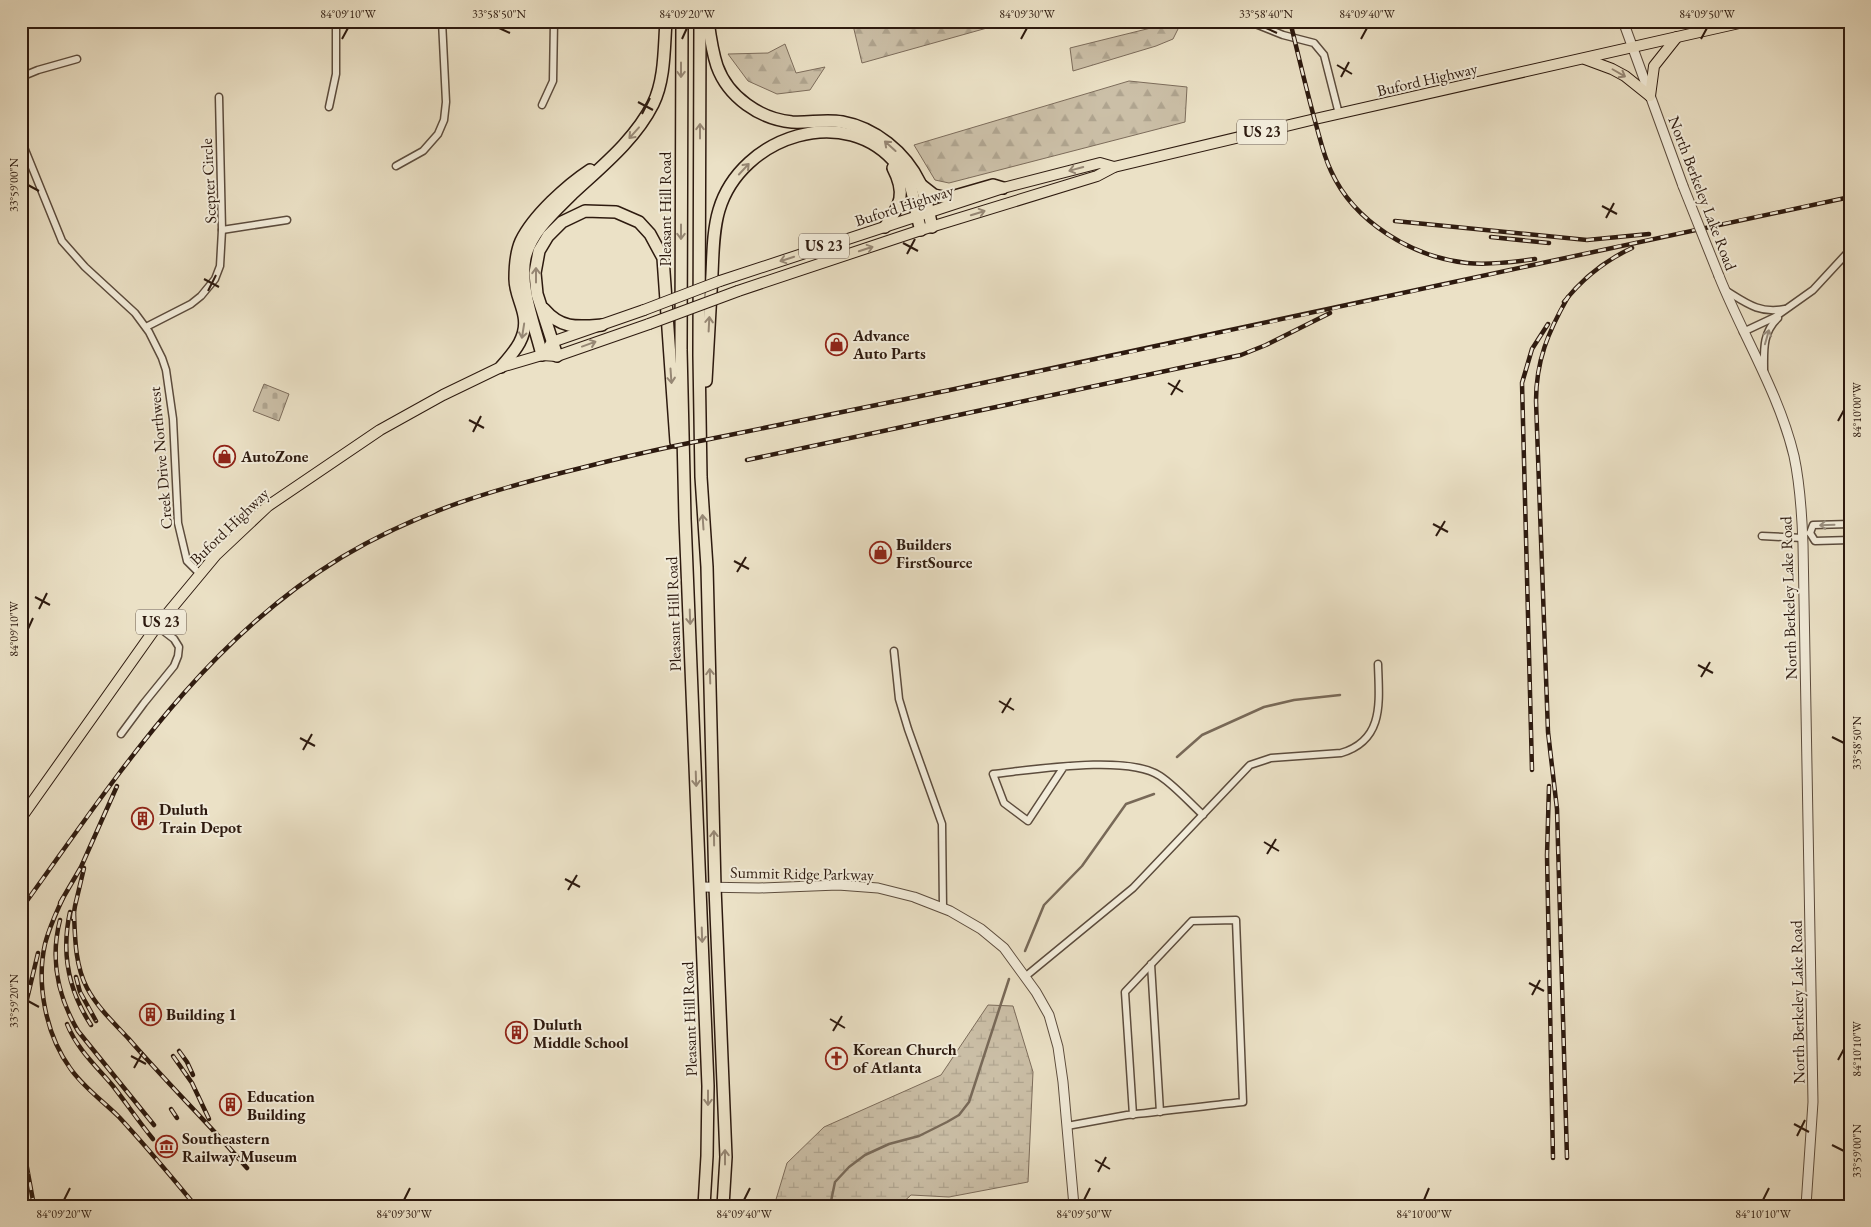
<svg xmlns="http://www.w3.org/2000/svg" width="1871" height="1227" font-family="'EB Garamond',serif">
  <defs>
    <pattern id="forest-firs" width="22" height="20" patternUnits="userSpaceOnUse" patternTransform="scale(1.25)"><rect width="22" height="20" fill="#cbbfa7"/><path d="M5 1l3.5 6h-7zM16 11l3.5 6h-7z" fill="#afa48f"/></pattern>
    <pattern id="wetland-marsh" width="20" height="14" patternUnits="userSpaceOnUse" patternTransform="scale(1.25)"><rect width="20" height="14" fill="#cbbfa7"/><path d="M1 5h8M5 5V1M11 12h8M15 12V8" fill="none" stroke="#afa48f"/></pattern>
    <pattern id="cemetery-stones" width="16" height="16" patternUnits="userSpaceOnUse" patternTransform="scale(1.25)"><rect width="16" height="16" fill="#cbbfa7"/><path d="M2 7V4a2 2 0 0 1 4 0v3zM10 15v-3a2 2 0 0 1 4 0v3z" fill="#afa48f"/></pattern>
  </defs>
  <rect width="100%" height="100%" fill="#ebe1c6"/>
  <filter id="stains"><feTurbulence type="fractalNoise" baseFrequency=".004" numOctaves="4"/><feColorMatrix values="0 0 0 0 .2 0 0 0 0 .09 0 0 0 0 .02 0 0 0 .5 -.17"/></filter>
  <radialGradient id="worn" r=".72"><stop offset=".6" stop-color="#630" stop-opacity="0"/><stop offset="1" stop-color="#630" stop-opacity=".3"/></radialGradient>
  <!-- forest -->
  <g fill="url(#forest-firs)" stroke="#7c6c5b">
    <path d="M852,21H1012L862,63Z"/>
    <path d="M1179,21V27L1173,39L1156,46L1073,71L1070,48Z"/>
    <path d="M785,44L796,73L825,67L810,90L777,94L748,81L728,54L768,53Z"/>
    <path d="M1129,81L1187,87L1185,122L949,183L935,180L914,145Z"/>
  </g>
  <!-- wetland -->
  <path fill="url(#wetland-marsh)" stroke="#7c6c5b" d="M988,1005L1013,1006L1033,1072L1028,1182L949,1197L911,1195L899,1206H774L787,1163L824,1127L941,1075Z"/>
  <!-- cemetery -->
  <path fill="url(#cemetery-stones)" stroke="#7c6c5b" d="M264,384L289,394L279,421L253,411Z"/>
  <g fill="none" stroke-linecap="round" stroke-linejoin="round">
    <!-- stream -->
    <g stroke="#786958" stroke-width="2.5">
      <path d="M1177,757L1202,735L1264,707L1294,700L1340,695"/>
      <path d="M1025,951L1044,905L1082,866L1126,804L1154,794"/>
      <path d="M830,1206L835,1182L849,1167L865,1155L889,1144L919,1136L947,1122L959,1115L969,1102L1009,979"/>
    </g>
    <defs>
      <g id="minor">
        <path d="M1248,21L1283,35L1314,43L1324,55L1339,114"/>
        <path d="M21,77L38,70L77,59"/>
        <path d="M542,105L553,81L554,21"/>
        <path d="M329,107L336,74V21"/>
        <path d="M21,140L62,241L85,267L135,313L149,332L162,358L166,370L173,419L178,523L187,561L200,574"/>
        <path d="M396,166L423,151L438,134L444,120L446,102L442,21"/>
        <path d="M222,230L287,220"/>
        <path d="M1725,290C1746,303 1759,314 1785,309"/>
        <path d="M146,327L191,304L201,296L215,279L220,266L222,230L219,97"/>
        <path d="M1743,332L1775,317L1813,290L1850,250"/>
        <path d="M1764,371C1764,351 1762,333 1778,318"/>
        <path d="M1810,533L1813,525L1850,524"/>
        <path d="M1810,533L1815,541L1850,540"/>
        <path d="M1762,536L1803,538"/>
        <path d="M894,651L899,699L908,729L942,824L943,908"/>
        <path d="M121,734L144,703L174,666L178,656L179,647L174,639L157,626"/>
        <path d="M1063,768L1028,821L1004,803L993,774C1032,770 1128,754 1160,776C1175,786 1189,802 1203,815"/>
        <path d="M1151,964L1160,1112"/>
        <path d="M1026,976L1133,888L1250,765L1271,758L1341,753C1385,740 1379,701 1378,664"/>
        <path d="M1067,1126L1127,1115C1166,1111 1204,1106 1243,1102L1236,920L1192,921L1125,992L1133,1115"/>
      </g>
      <g id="tertiary">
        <path d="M1623,21L1683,186"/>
        <path d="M1719,276C1743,336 1779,393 1794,456C1800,484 1802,516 1803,544L1813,1102L1806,1206"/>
        <path d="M701,887L759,888L838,885L878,888L914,897L950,911L981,929L1004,948L1036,992L1049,1015L1058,1047L1063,1082L1074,1206"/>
      </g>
      <g id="primary">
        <path d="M1585,59L1612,69L1625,76L1650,96"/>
        <path d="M1650,96L1654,66L1677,37"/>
        <path d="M720,281L1003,188L1100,163L1114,167"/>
        <path d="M738,291L921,230L1097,176L1114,167L1315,119L1748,21"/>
        <path d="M548,348L552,342L644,310"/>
        <path d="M21,818L157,626L216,555L268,506L380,430L443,395L501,367L542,355L557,356L649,324"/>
      </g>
      <g id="trunk">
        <path d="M682,21L681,350L685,519L708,1086L707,1156L704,1206"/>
        <path d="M700,21L699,356L701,477L707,567L715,887L726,1157L723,1206"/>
        <path d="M708,21C710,36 712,51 717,66C728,97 760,119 792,122C809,123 826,119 842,122C875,128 905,152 920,183C926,197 929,213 932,227"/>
        <path d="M920,184L934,195L948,198L993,185L1003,188"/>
        <path d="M885,227C901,205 906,193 893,168"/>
        <path d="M544,309C561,329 577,327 602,325"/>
        <path d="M542,355C535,326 519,287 525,258C531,232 554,212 572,194C601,167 635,140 653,104C665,80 664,48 666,21"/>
        <path d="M557,356L537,294L535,273L539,251L548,236L562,222L585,211L616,212L639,222L650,234L663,258L676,442"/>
        <path d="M501,367C514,352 528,337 524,316C522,304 515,292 515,279C515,267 516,252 521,241C533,216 567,185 590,170"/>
        <path d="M706,381C708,345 710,310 712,274C713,253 713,230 719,210C741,136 847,101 898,166C902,171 907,177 909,182C914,194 916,216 921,230"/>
      </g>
    </defs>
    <!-- minor casing -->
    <use href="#minor" stroke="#5c4c3d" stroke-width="9"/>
    <!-- tertiary casing -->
    <use href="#tertiary" stroke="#5c4c3d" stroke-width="11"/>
    <!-- primary casing -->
    <use href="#primary" stroke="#2d1a0f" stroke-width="12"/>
    <!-- trunk casing -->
    <use href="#trunk" stroke="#2d1a0f" stroke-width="14"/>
    <!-- minor -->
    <use href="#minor" stroke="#f2ecda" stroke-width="6"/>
    <!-- tertiary -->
    <use href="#tertiary" stroke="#f2ecda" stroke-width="9"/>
    <!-- primary -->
    <use href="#primary" stroke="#ebe1c6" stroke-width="10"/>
    <!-- trunk -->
    <use href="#trunk" stroke="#ebe1c6" stroke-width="11"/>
    <defs>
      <g id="rail">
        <path d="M1290,21C1298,54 1306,88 1315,121C1320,138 1323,154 1331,171C1354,222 1412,257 1467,263C1489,265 1512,262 1535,259"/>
        <path d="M1395,221L1587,240L1649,234"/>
        <path d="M1491,237L1549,243"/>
        <path d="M1564,302C1582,279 1606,260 1632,248"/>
        <path d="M747,460L1241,355L1266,345L1330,313"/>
        <path d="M1532,770L1522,383L1532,349L1548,324"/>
        <path d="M1549,786L1547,855L1553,1158"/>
        <path d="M63,898C56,913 49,928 45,944C36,984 46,1035 70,1068C83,1087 103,1101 119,1117C145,1145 170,1175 194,1204"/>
        <path d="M60,903L81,867L117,786"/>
        <path d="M21,909C116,778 201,643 342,557C419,511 495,489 581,468C624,457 667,447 710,439C790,423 870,406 950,390C1251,328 1550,260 1850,197"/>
        <path d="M70,912C61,953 68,990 91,1025"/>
        <path d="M74,913C75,938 75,965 87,988C97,1007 114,1023 128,1038C167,1083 209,1124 247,1168"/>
        <path d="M73,919L75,906L84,868"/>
        <path d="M60,920C50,959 58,997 78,1031L154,1125"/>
        <path d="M76,977L80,992L96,1021"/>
        <path d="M21,1024L38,953"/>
        <path d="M67,1024C77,1049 96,1066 113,1086C127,1104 139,1122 153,1139"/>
        <path d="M179,1051L187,1062L193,1075"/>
        <path d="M173,1056L192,1083L209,1119"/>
        <path d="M171,1109L177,1118"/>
        <path d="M21,1135L34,1206"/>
        <path d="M1567,1158L1557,809L1548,732L1536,401C1536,361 1548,332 1568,297"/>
        <path d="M21,1192L22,1206"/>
      </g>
    </defs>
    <!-- rail casing -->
    <use href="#rail" stroke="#2d1a0f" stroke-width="4.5"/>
    <!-- rail -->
    <use href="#rail" stroke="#f2ecda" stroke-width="2.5" stroke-dasharray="8" stroke-linecap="butt"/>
    <defs>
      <path id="tertiary-bridge" d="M1683,186L1719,276"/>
      <g id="primary-bridge">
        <path d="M644,310L720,281"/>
        <path d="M649,324L738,291"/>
      </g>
    </defs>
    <!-- tertiary-bridge casing -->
    <use href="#tertiary-bridge" stroke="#5c4c3d" stroke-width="11" stroke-linecap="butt"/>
    <!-- primary-bridge casing -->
    <use href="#primary-bridge" stroke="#2d1a0f" stroke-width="12" stroke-linecap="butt"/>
    <!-- tertiary-bridge -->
    <use href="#tertiary-bridge" stroke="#f2ecda" stroke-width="9"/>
    <!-- primary-bridge -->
    <use href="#primary-bridge" stroke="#ebe1c6" stroke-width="10"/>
  </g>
  <!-- one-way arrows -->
  <defs><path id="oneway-shaft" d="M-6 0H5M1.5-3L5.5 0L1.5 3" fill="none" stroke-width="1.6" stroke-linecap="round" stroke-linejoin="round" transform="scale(1.25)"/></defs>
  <g stroke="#968774">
    <use href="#oneway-shaft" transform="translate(681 70) rotate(90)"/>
    <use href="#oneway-shaft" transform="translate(1619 73) rotate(30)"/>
    <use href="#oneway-shaft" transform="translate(700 131) rotate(-90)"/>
    <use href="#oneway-shaft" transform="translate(634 133) rotate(132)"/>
    <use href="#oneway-shaft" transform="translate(890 146) rotate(-138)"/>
    <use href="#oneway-shaft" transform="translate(744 169) rotate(-47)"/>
    <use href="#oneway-shaft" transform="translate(1076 169) rotate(165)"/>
    <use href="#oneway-shaft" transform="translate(978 213) rotate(-17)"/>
    <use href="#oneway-shaft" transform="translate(681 232) rotate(90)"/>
    <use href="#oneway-shaft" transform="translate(866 249) rotate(-18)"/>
    <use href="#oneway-shaft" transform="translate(787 259) rotate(162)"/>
    <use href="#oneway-shaft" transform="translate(536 275) rotate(-90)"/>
    <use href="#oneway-shaft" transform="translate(709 324) rotate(-87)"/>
    <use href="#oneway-shaft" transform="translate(523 331) rotate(99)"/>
    <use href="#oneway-shaft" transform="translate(589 344) rotate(-20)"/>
    <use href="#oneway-shaft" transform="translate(671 376) rotate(86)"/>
    <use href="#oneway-shaft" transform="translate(703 522) rotate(-94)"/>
    <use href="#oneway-shaft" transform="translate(690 617) rotate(88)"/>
    <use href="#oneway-shaft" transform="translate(710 676) rotate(-92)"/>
    <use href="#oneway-shaft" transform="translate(696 779) rotate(88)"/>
    <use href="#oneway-shaft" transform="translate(714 838) rotate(-91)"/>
    <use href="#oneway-shaft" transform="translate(702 935) rotate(88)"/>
    <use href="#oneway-shaft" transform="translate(708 1098) rotate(90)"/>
    <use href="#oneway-shaft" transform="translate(725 1157) rotate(-90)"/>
  </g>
  <g stroke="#998e7f">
    <use href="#oneway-shaft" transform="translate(1767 337) rotate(-74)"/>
    <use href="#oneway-shaft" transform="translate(1827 525) rotate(178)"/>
  </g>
  <!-- ticks -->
  <path fill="none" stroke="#2d1a0f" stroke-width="2" d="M499,28L510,33M1266,28L1277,33M342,39L348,28M682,39L687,28M1021,39L1027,28M1361,39L1367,28M1701,39L1707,28M1337,65L1352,74M1341,77L1349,62M638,102L653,110M642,114L650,98M28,185L39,191M1602,206L1617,214M1606,218L1614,203M903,243L918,251M907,254L915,239M204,279L219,287M208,291L216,275M1168,383L1183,392M1171,395L1180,380M469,420L484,428M1838,421L1844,410M473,432L481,416M1433,524L1448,532M1436,536L1445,521M734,561L749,569M737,572L746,557M35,597L50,605M39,609L47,593M28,629L33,618M1698,665L1713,673M1701,677L1710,662M999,701L1014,710M1002,713L1011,698M1832,737L1844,743M300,738L315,746M303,750L312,734M1264,842L1279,851M1267,854L1276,839M565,879L580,887M568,890L577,875M1529,983L1544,991M1532,995L1540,980M28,1001L39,1007M830,1019L845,1028M833,1031L842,1016M131,1056L146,1064M1838,1060L1844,1049M134,1068L143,1052M1794,1124L1809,1132M1797,1136L1805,1120M1832,1145L1844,1151M1095,1160L1110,1169M1098,1172L1106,1157M64,1200L70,1188M404,1200L410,1188M744,1200L750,1188M1084,1200L1090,1188M1424,1200L1429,1188M1763,1200L1769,1188"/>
  <!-- icons -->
  <defs>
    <symbol id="shop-ring" viewBox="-11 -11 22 22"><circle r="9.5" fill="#f2ecda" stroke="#8f2418" stroke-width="1.5"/><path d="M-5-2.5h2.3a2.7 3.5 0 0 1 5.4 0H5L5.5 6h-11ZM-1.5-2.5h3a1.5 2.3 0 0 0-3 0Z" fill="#8f2418"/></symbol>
    <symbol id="building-ring" viewBox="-11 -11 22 22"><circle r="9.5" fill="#f2ecda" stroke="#8f2418" stroke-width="1.5"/><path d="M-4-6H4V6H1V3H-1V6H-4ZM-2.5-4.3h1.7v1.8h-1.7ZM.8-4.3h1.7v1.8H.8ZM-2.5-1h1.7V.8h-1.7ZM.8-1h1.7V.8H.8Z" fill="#8f2418"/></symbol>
    <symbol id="church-ring" viewBox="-11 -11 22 22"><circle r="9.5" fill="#f2ecda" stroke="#8f2418" stroke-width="1.5"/><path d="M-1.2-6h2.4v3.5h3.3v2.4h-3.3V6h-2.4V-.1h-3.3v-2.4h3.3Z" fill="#8f2418"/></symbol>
    <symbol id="museum-ring" viewBox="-11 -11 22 22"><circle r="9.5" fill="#f2ecda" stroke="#8f2418" stroke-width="1.5"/><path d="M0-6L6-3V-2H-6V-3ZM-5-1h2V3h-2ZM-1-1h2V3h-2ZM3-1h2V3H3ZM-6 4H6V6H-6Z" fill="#8f2418"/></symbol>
  </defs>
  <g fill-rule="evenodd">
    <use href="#shop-ring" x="824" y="332" width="25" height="25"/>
    <use href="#shop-ring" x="212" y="444" width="25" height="25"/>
    <use href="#shop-ring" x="868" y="540" width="25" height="25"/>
    <use href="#building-ring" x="130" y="806" width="25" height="25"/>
    <use href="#building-ring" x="138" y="1002" width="25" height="25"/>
    <use href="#building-ring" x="504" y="1020" width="25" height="25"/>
    <use href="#church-ring" x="824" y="1046" width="25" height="25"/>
    <use href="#building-ring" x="218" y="1092" width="25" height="25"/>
    <use href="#museum-ring" x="154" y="1134" width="25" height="25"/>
  </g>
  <g text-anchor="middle" stroke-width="4" stroke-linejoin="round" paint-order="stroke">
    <!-- shield labels -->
    <g fill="#f2ecda" stroke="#68594c" stroke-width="1">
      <rect x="1237" y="119.5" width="50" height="25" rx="4"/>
      <rect x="799" y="233.5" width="50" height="25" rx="4"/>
      <rect x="136" y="609.5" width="50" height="25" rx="4"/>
    </g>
    <g font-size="15" font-weight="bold" fill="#2d1a0f">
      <text x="1262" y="137">US 23</text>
      <text x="824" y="251">US 23</text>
      <text x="161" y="627">US 23</text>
    </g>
    <!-- street labels -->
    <g font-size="16" fill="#2d1a0f" stroke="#f2ecda">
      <text transform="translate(1427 79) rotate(-13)" y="6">Buford Highway</text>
      <text transform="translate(208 181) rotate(-93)" y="6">Scepter Circle</text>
      <text transform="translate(1703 193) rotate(69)" y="6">North Berkeley Lake Road</text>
      <text transform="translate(904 205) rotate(-18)" y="6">Buford Highway</text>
      <text transform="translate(665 209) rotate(-90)" y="6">Pleasant Hill Road</text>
      <text transform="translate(160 458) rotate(-95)" y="6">Creek Drive Northwest</text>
      <text transform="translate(229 526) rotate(-44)" y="6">Buford Highway</text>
      <text transform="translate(1788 598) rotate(-92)" y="6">North Berkeley Lake Road</text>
      <text transform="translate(673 614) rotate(-92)" y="6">Pleasant Hill Road</text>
      <text transform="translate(802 873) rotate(1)" y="6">Summit Ridge Parkway</text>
      <text transform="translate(1797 1002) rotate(-91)" y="6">North Berkeley Lake Road</text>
      <text transform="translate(689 1019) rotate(-92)" y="6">Pleasant Hill Road</text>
    </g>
    <!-- poi labels -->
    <g font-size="16" font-weight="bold" fill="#2d1a0f" stroke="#f2ecda" text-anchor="start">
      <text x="853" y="341">Advance<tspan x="853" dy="18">Auto Parts</tspan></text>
      <text x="241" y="462">AutoZone</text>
      <text x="896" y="550">Builders<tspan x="896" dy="18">FirstSource</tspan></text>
      <text x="159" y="815">Duluth<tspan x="159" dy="18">Train Depot</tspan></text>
      <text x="166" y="1020">Building 1</text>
      <text x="533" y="1030">Duluth<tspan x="533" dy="18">Middle School</tspan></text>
      <text x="853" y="1055">Korean Church<tspan x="853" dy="18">of Atlanta</tspan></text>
      <text x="247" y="1102">Education<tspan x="247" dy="18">Building</tspan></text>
      <text x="182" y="1144">Southeastern<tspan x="182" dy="18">Railway Museum</tspan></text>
    </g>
  </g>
  <!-- margin -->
  <rect width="1871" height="1227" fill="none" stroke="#ebe1c6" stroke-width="55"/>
  <rect x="28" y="28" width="1816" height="1172" fill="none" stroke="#2d1a0f" stroke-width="2"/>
  <g font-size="12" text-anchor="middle" fill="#2d1a0f">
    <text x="348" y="18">84°09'10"W</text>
    <text x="499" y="18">33°58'50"N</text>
    <text x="687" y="18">84°09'20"W</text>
    <text x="1027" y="18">84°09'30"W</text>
    <text x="1266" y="18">33°58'40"N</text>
    <text x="1367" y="18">84°09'40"W</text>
    <text x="1707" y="18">84°09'50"W</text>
    <text transform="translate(14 185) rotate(-90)" y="4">33°59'00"N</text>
    <text transform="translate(1857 410) rotate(-90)" y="4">84°10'00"W</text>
    <text transform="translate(14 629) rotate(-90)" y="4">84°09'10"W</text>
    <text transform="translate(1857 743) rotate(-90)" y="4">33°58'50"N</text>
    <text transform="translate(14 1001) rotate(-90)" y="4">33°59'20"N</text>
    <text transform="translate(1857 1049) rotate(-90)" y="4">84°10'10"W</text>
    <text transform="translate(1857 1151) rotate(-90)" y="4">33°59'00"N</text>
    <text x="64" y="1218">84°09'20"W</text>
    <text x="404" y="1218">84°09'30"W</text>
    <text x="744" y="1218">84°09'40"W</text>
    <text x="1084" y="1218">84°09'50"W</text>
    <text x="1424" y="1218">84°10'00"W</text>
    <text x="1763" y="1218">84°10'10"W</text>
  </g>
  <rect width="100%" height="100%" filter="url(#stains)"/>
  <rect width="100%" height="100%" fill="url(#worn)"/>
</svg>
